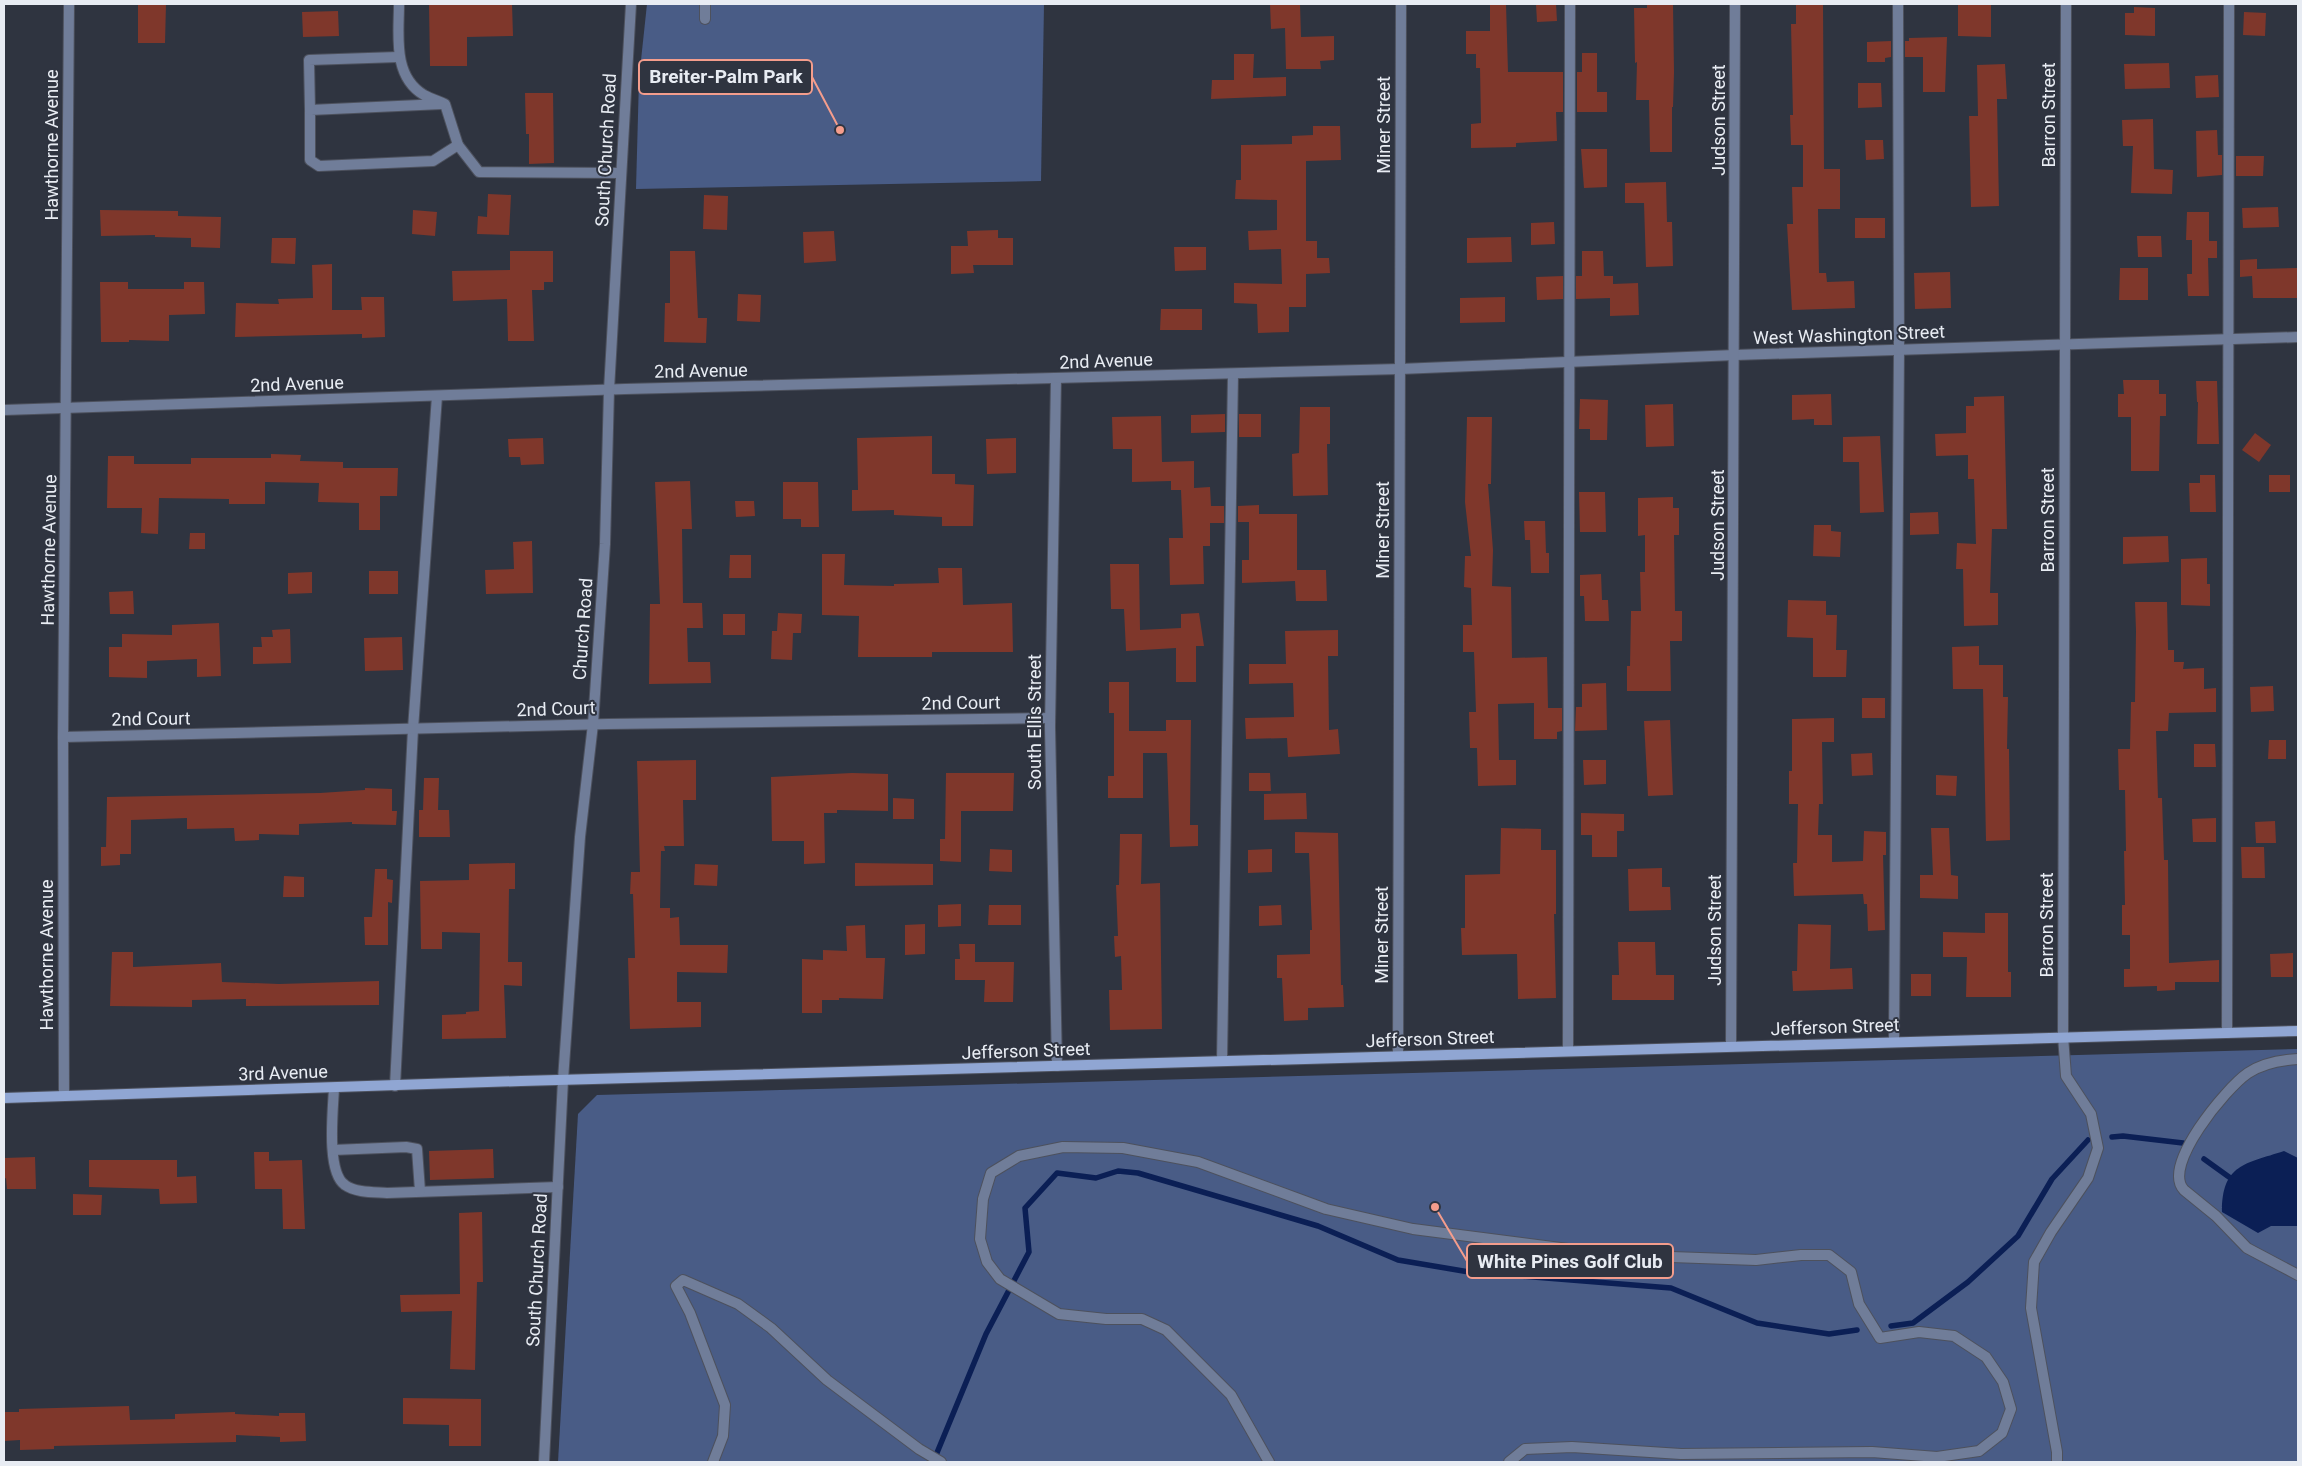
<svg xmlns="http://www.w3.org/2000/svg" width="2302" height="1466" font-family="Roboto,sans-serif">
  <rect width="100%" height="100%" fill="#2f3440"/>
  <!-- green -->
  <g fill="#495c86">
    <path d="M647,4H1044L1041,181L636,189L639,79Z"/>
    <path d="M2298,1049V1462H558L578,1114L597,1095Z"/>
  </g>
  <!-- water -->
  <path fill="#0b1f55" d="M2284,1151L2298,1158V1226H2271L2258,1233L2222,1212C2222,1164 2245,1164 2284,1151Z"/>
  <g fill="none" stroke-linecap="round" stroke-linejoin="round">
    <!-- stream -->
    <g stroke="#0b1f55" stroke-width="5.5">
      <path d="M2112,1137L2123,1136L2183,1143"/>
      <path d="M2204,1159L2229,1177"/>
      <path d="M1891,1326L1913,1323L1968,1282L2018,1236L2052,1179L2088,1140"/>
      <path d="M934,1460L986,1334L1029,1252L1025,1208L1057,1173L1096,1178L1118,1171L1138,1173L1318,1226L1398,1260L1469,1272L1671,1288L1757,1323L1829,1334L1857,1330"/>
    </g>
  </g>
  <!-- building -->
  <g fill="#7f372b">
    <path d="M138,4H166L165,43H138Z"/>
    <path d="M429,4H512L513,36L467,37V66H430Z"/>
    <path d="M1270,4H1300L1301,37L1334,36V60L1320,61L1321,69H1286L1285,28L1271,29Z"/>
    <path d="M1490,4H1506L1508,72H1563V112H1556L1557,141L1516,143V147L1471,148V124L1481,123L1480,68H1476V54H1466V31H1490Z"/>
    <path d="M1536,4H1556L1557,21L1537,22Z"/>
    <path d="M1647,4H1673L1674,72L1673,107H1672V152H1650L1649,100H1636L1637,62L1635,63L1634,8H1647Z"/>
    <path d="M1796,4H1823L1824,169H1840V209H1818L1819,273H1826L1827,282L1854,281L1855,308L1792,310L1787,224H1793L1792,187H1803V145H1791L1790,115H1793L1791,24H1796Z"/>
    <path d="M1958,4H1991V37L1958,36Z"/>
    <path d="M2134,7L2155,8V36L2125,35V13H2134Z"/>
    <path d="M338,11L339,36L303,37L302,12Z"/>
    <path d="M2244,12L2266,13L2265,36L2243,35Z"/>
    <path d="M1947,37L1945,92H1923V57H1905V41H1909V38Z"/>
    <path d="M1891,41V57L1885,58V62H1867V42Z"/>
    <path d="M1582,53H1597V92H1607V112H1577V72H1582Z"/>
    <path d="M1234,54H1254L1253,78L1286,77V96L1211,99L1212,80H1234Z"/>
    <path d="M2169,63L2170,88L2125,89L2124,64Z"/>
    <path d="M2005,64L2007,99H1997L1999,206L1971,207L1969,116H1978L1977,65Z"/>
    <path d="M2218,75L2219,97L2196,98L2195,76Z"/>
    <path d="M1858,83H1881L1882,107L1858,108Z"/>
    <path d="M525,93H553L554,163L529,164V134H526Z"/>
    <path d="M2153,119L2154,169L2173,170L2172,194L2131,193L2133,146H2123L2122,120Z"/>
    <path d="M1313,126H1340L1341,160L1306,161V241H1317V258H1329L1330,273L1306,274V307H1289V332L1258,333L1257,304L1234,303V283L1282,284L1281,249L1249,250L1248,231L1277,230V200L1235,199L1236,180H1241V145L1292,144V136L1313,135Z"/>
    <path d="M2217,130L2218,155H2222V175L2197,177L2196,131Z"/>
    <path d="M1865,140H1883L1884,159L1866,160Z"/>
    <path d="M1581,149H1607V187L1584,188Z"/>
    <path d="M2236,156H2264L2263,176H2236Z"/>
    <path d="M1666,182L1667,222H1672L1673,266L1646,267L1644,203H1625V183Z"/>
    <path d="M488,194L511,195L509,235L477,234L478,216L487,217Z"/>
    <path d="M704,195L728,196L727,230L703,229Z"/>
    <path d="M2278,207L2279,227L2243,228L2242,208Z"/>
    <path d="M100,210L178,211V216L221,217L220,248L191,247V238L155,237V235L101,236Z"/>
    <path d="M413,210L437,212L435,236L412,234Z"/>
    <path d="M2187,212H2209V241H2217V258H2208L2209,296H2188L2187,274H2192V240H2186Z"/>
    <rect x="1855" y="218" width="30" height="20"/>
    <path d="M1554,222L1555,244L1531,245V223Z"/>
    <path d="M998,230V238H1013V265H973L974,273L951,274V246H968L967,231Z"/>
    <path d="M834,231L836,261L804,263L803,232Z"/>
    <path d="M2137,236H2161L2162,257H2138Z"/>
    <path d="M1511,237L1512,262L1467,263V238Z"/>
    <path d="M272,238H296L295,264L271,263Z"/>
    <path d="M1174,247H1206V270L1175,271Z"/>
    <path d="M510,251H553V282H544V290H532L534,341H508L507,299L453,301L452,271L510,270Z"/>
    <path d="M670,251H695L698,318H707L706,343L664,342L665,303H670Z"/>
    <path d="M1582,251H1603L1604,276H1613V284L1638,283L1639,315L1610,316V298L1576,299V276H1582Z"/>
    <path d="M2257,259V269L2298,268V298H2253L2252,276L2240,277V260Z"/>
    <path d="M332,264V310H362L361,297H384L385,337L362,338V334L235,337L236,303L279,304L278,299L313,298L312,265Z"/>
    <path d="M2120,268H2148V300H2119Z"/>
    <path d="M1950,272L1951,308L1915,309L1914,273Z"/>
    <path d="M1563,276V299L1537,300L1536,277Z"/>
    <path d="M100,282H128V289H184V282H204L205,314L169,315V341L129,340V342H101Z"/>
    <path d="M738,294L761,295L760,322L737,321Z"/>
    <path d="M1505,297V322L1460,323V298Z"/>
    <path d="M1161,309H1202V330H1160Z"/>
    <path d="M2123,380H2159V394H2166V416H2160L2159,471H2131V417H2118V394H2124Z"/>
    <path d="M2196,381H2217L2219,444H2197L2198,402H2197Z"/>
    <path d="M1831,394L1832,425H1814V419L1792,420V395Z"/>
    <path d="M2004,396L2007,529H1992L1990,593H1998V625L1964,626L1963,569H1956L1957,543L1976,544L1974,479H1968V455L1936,456L1935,434L1966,433V406H1974V397Z"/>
    <path d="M1580,399L1608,400L1607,440H1590V429H1579Z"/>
    <path d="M1673,404L1674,446L1646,447L1645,405Z"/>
    <path d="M1300,407H1330V444H1327L1328,495L1293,496L1292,454L1299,453Z"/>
    <path d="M1225,414V432L1191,433V415Z"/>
    <rect x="1239" y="414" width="22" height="23"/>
    <path d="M1161,416L1162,462L1194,461V488L1210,487L1211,506H1224V523H1210V546H1203L1204,584L1170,585L1169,538H1183L1181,490H1171V481L1132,482V449H1113L1112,417Z"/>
    <path d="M1467,417H1492L1491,484H1488L1493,550L1492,586L1511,587L1512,658L1547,657L1548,708H1562V731L1557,732V739H1534V703L1498,704L1499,760H1516V785L1478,786L1477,748H1470L1469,712H1476L1474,652H1463V625H1472L1471,588L1464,587L1465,556H1471L1465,502Z"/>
    <path d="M2255,433L2271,445L2259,462L2242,450Z"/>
    <path d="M932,436V474H955V484L974,485L973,526H942V517L894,515V510L852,511V490H858L857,438Z"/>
    <path d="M1880,436L1884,512L1860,513L1859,462H1843V437Z"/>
    <path d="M543,438L544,464L521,465L520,457H509L508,439Z"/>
    <path d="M1016,438V473L987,474L986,439Z"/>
    <path d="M271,454L301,455L300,461L343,462V468H398L397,496H380V530H359V503L318,502L319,483L265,482V504H229V499L159,498L158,534L141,533L142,508H107L108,456H134V464H191V458H271Z"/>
    <path d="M2200,475H2215L2216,512H2190L2189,483H2200Z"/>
    <rect x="2269" y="475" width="21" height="17"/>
    <path d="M690,481L692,529H682L683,603H702L703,628H687L688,662H710L711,683L649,684L650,604H660L655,482Z"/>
    <path d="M783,482H818L819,527H801V519H783Z"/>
    <path d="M1579,492H1605L1606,532H1580Z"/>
    <path d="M1673,497V508H1679V535H1674L1675,611H1682V641H1670L1671,691H1627V666H1630L1631,611H1641L1640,572H1645V535L1638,536V498Z"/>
    <path d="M735,501H754L755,516L736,517Z"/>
    <path d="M1259,505V514H1297V570H1326L1327,601H1296L1295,581L1242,583V560H1249V522H1238V506Z"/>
    <path d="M1938,512L1939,534L1910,535V513Z"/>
    <path d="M1524,521H1545L1546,553H1549V573H1531L1530,540H1525Z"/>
    <path d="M1814,525H1831V531L1841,532L1840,557L1813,556Z"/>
    <path d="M190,533H205V549H189Z"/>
    <path d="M2168,536L2169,562L2123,564V537Z"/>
    <path d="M532,541L533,593L486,594L485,570L514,569L513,542Z"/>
    <path d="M822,554H845L844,585L894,586V584L939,583L938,568H962L963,605L1012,603L1013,652H932V657H858L859,616L822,615Z"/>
    <path d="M730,555H751V578H729Z"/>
    <path d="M2207,558V584H2210V606L2181,605V559Z"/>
    <path d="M1110,564H1139L1140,630L1181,628V614L1199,613L1204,646H1196V682H1176V648L1126,651L1124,609H1111Z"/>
    <rect x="369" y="571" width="29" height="23"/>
    <path d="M312,572V593L288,594V573Z"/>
    <path d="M1601,574L1602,600H1608L1609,621H1585L1584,596H1580V575Z"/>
    <path d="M133,591L134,614H110L109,592Z"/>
    <path d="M1788,600L1826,601V615H1837L1836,650H1847L1846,677H1813V638L1787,637Z"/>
    <path d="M2135,602H2167L2168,650H2174V662H2184L2183,669L2204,668V689L2216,688V712L2169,713L2168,731H2156L2158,798H2162L2164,860H2168L2169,963L2219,960V982H2175V990L2157,991V986L2124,987V969H2130V935H2122V905H2125L2124,851H2126L2125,790H2119L2118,749H2130L2131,702H2135L2136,631Z"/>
    <path d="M778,613L802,614L801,633H793L792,660L771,659L772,631H777Z"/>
    <rect x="723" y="614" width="22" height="21"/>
    <path d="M219,623L221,676L197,677V659L147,661V678L109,677V647H122V634L172,635V625Z"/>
    <path d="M290,629L291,663L253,664V647H262L261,637H273L272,630Z"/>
    <path d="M1338,630V656H1328L1329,730L1338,729L1340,754L1288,757L1287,738L1246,739L1245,718L1294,717L1293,683L1249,684V664H1286L1285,631Z"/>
    <path d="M402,637L403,670L365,671L364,638Z"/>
    <path d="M1979,646V665H2003V697H2008L2007,749H2009L2010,840L1986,841L1983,689H1953L1952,647Z"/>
    <path d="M1109,682H1129V731H1166V720H1191L1190,825H1198V846L1170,847L1167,753H1143V798H1108V776H1114V713H1109Z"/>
    <path d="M1606,683L1607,730L1575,731L1576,707H1582V684Z"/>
    <path d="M2273,686L2274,711L2251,712L2250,687Z"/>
    <rect x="1862" y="698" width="23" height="20"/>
    <path d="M1834,718V742H1822L1823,804H1819L1818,835H1832V862L1863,861L1864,831L1886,832V855H1883L1885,930L1868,931L1867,904H1864L1863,894L1794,896L1793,863H1797L1798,804H1789V771H1792V719Z"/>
    <path d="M1670,720L1673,795L1648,796L1644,721Z"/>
    <path d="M2269,740H2286V759H2268Z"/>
    <path d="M2194,744H2215L2216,767H2194Z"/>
    <path d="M1872,753L1873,775L1852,776L1851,754Z"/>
    <path d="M696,760V800H683L684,846H664L665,851H661L660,908H670V918L679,917L680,945H728L727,973L677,972V1002H701V1027L630,1029L628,958H635L633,894H630L631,872H640L637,761Z"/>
    <path d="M1583,760H1606V784L1584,785Z"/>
    <path d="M852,773L888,774V811L837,810V813H824L825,863L804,864V841H772L771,777Z"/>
    <path d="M946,773H1014L1013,811H961V862L940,861V839H945Z"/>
    <path d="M1249,773H1270L1271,791H1249Z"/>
    <path d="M1936,775L1957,776L1956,796L1936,795Z"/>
    <path d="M424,778H439L438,810H449L450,837H419V810H423Z"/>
    <path d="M365,788L392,789V811H397L396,825L352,824V822L299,824V835L259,834V840L235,841L234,828L187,829V818L131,820V854H120V865L101,866V847H106L107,797L320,793L365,790Z"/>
    <path d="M1306,793L1307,819L1264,820V794Z"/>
    <path d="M893,798L914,799V819H893Z"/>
    <path d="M1581,813L1624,814V831H1617V857H1592V835H1581Z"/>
    <path d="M2216,818V842H2193L2192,819Z"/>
    <path d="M2275,821L2276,843H2256L2255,822Z"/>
    <path d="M1501,828L1541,829V850H1556V914H1554L1556,998L1518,999L1517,954L1462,955L1461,928H1465V875L1500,874Z"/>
    <path d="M1931,828H1949L1951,875L1958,876V899L1920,898V875H1933Z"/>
    <path d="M1295,832L1338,833L1341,985H1343L1344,1007L1308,1008V1020L1284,1021L1282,978H1277V955L1310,954V930H1312L1309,853H1295Z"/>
    <path d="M1120,834H1142L1141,884L1160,883L1162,1029L1110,1030L1109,990H1122L1121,956L1115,957L1114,936H1118L1116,885H1119Z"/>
    <path d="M2241,847H2264L2265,878H2242Z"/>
    <path d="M990,849L1012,850V872L989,871Z"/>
    <path d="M1272,849V872L1248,873V850Z"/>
    <path d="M515,863V889H509L508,962H522V986L504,985L506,1038L442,1039V1015L466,1014V1012L479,1011L480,933L442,932V949H421L420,881L469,880V864Z"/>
    <path d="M855,863L933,864V885L855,886Z"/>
    <path d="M695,864L718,865L717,886L694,885Z"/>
    <path d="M1662,868V887H1670L1671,910L1629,911L1628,869Z"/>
    <path d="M375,869H387V879L393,880L392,903L388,902V945H365L364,917H372Z"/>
    <path d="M284,876L304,877V897H283Z"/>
    <path d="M961,904V926L938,927V905Z"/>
    <path d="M989,905H1021V925H988Z"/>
    <path d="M1281,905L1282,925L1259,926V906Z"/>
    <path d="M1985,913H2008V972H2011V997H1966L1967,957H1943V932L1985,933Z"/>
    <path d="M925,924V954L905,955V925Z"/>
    <path d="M1798,924L1831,925L1830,969L1852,968L1853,989L1793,991L1792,971H1797Z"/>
    <path d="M865,925L866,958H885L883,999L839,998V1000H822V1013H802V959L823,960V950L847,951L846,926Z"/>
    <path d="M1618,942H1655L1656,975H1674V1000H1612V975H1619Z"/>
    <path d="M959,944H975V962H1014L1013,1002H984L985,980H955V959H960Z"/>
    <path d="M112,952H133V967L221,963L222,982L279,984L379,981V1005L246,1006V999L192,1000V1007L110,1006Z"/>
    <path d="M2293,953V977H2271L2270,954Z"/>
    <rect x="1911" y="974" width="20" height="22"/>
    <path d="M493,1149L494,1178L430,1180L429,1151Z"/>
    <path d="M254,1152H269V1161L302,1160L305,1229H283L282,1189H255Z"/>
    <path d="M35,1157L36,1189H7L6,1178L4,1179V1158Z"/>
    <path d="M89,1160H177V1177L196,1176L197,1203L160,1204L159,1189L89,1187Z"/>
    <path d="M73,1194L102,1195L101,1215H73Z"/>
    <path d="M482,1212L483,1282H477L475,1370L450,1369L452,1311L401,1312L400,1295L460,1294L459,1213Z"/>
    <path d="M403,1398L481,1399V1446H449V1425L403,1424Z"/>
    <path d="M129,1406L130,1420L175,1419V1414L235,1412V1414L279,1416V1413H305L306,1441L280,1442V1437L236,1435V1442L54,1446V1449L20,1450V1440L4,1441V1412H19V1409Z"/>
  </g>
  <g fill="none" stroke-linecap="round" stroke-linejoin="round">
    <defs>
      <g id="lane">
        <path d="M399,4C399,34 392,76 424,95C430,98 438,101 445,104L458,145L479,172L621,173"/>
        <path d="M705,19V4"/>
        <path d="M442,104L310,110V160L319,166L433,161L458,145"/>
        <path d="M310,110L309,60L398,57"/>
        <path d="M2227,1033L2229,4"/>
        <path d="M1894,1042L1899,349L1898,4"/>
        <path d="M1568,1051L1570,4"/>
        <path d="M2298,1059C2280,1060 2263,1063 2248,1073C2226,1088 2161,1166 2184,1190L2216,1216L2247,1248L2298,1275"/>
        <path d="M1222,1061L1233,374"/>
        <path d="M395,1086L413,729L437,396"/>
        <path d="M334,1088C333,1110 326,1172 345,1185C356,1193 375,1192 387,1193L558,1187"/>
        <path d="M333,1150L406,1147L417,1149L420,1191"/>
        <path d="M713,1462L723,1436L725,1405L690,1313L676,1286L683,1280L738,1304L771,1328L827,1380L919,1449L941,1462"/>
        <path d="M1269,1462L1231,1395L1166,1330L1142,1319H1106L1059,1314L1000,1279L987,1262L980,1239L983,1199L991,1173L1019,1156L1063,1147L1123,1148L1198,1162L1326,1209L1413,1229L1615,1255L1756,1260L1801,1255H1829L1851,1272L1859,1304L1880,1338L1919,1332L1954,1336L1986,1357L2003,1382L2011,1409L2002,1433L1979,1451L1937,1457L1872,1452L1681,1454L1572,1447L1525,1449L1509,1462"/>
        <path d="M2057,1462V1452L2031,1308L2034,1262L2051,1232L2088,1178L2098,1148L2091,1114L2066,1076L2063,1036"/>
      </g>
      <g id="street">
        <path d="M1056,378L1050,727L1057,1066"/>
        <path d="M4,410L625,389L1400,369L1735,355L2298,337"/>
        <path d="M63,737L608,724L1050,718"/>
        <path d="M2063,1036L2066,4"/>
        <path d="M1731,1046L1735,4"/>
        <path d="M1398,1056L1401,4"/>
        <path d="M64,1096L63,737L69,4"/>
        <path d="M544,1462L563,1080L580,837L593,724L605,544L609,390L631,4"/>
      </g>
      <path id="secondary" d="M4,1098L521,1081L2298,1031"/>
    </defs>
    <!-- lane casing -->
    <use href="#lane" stroke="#4d515d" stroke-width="12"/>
    <!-- street casing -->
    <use href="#street" stroke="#4d515d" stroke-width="12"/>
    <!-- secondary casing -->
    <use href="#secondary" stroke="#4d515d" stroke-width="12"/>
    <!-- lane -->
    <use href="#lane" stroke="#707d99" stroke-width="10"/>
    <!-- street -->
    <use href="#street" stroke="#707d99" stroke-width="10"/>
    <!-- secondary -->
    <use href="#secondary" stroke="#90a6d3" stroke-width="10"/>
  </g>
  <g text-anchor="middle" stroke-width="4" stroke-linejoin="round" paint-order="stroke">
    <!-- street labels -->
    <g font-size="18" fill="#e8ecf3" stroke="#2f3440">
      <text transform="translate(2049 115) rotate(-90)" y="6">Barron Street</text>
      <text transform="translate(1719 120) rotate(-90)" y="6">Judson Street</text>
      <text transform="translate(1384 125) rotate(-90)" y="6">Miner Street</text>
      <text transform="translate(52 145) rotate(-90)" y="6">Hawthorne Avenue</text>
      <text transform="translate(606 150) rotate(-87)" y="6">South Church Road</text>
      <text transform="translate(1849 335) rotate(-2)" y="6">West Washington Street</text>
      <text transform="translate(1106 361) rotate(-2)" y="6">2nd Avenue</text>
      <text transform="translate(701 371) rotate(-1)" y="6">2nd Avenue</text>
      <text transform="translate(297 384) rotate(-2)" y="6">2nd Avenue</text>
      <text transform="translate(2048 520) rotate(-90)" y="6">Barron Street</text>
      <text transform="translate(1718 525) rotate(-90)" y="6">Judson Street</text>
      <text transform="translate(1383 530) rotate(-90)" y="6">Miner Street</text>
      <text transform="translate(49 550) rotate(-89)" y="6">Hawthorne Avenue</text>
      <text transform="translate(583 629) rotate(-86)" y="6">Church Road</text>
      <text transform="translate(961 703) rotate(-1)" y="6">2nd Court</text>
      <text transform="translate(556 709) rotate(-2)" y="6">2nd Court</text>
      <text transform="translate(151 719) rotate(-1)" y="6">2nd Court</text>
      <text transform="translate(1035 722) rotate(-90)" y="6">South Ellis Street</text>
      <text transform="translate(2047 925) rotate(-90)" y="6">Barron Street</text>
      <text transform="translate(1715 930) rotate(-90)" y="6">Judson Street</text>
      <text transform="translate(1382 935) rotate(-90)" y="6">Miner Street</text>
      <text transform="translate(47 955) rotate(-90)" y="6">Hawthorne Avenue</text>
      <text transform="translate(1835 1027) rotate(-2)" y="6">Jefferson Street</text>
      <text transform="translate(1430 1039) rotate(-2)" y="6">Jefferson Street</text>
      <text transform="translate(1026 1051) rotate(-2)" y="6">Jefferson Street</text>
      <text transform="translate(283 1073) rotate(-2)" y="6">3rd Avenue</text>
      <text transform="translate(537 1270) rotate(-87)" y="6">South Church Road</text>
    </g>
  </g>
  <!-- callouts -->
  <path fill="none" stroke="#f49d8c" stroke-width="2" d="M840 130L812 77M1435 1207L1467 1261"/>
  <g fill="#f49d8c" stroke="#2f3440" stroke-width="2">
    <circle cx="840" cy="130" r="5"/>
    <circle cx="1435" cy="1207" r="5"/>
  </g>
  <g fill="#2f3440" stroke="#f49d8c" stroke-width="2">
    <rect x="639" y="60" width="173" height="34" rx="5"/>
    <rect x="1467" y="1244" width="206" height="34" rx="5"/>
  </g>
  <g font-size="19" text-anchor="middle" font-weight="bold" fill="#e8ecf3">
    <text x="726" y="83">Breiter-Palm Park</text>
    <text x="1570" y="1268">White Pines Golf Club</text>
  </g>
  <!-- border -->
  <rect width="2302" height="1466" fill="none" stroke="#e8ecf3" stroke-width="10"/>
</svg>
